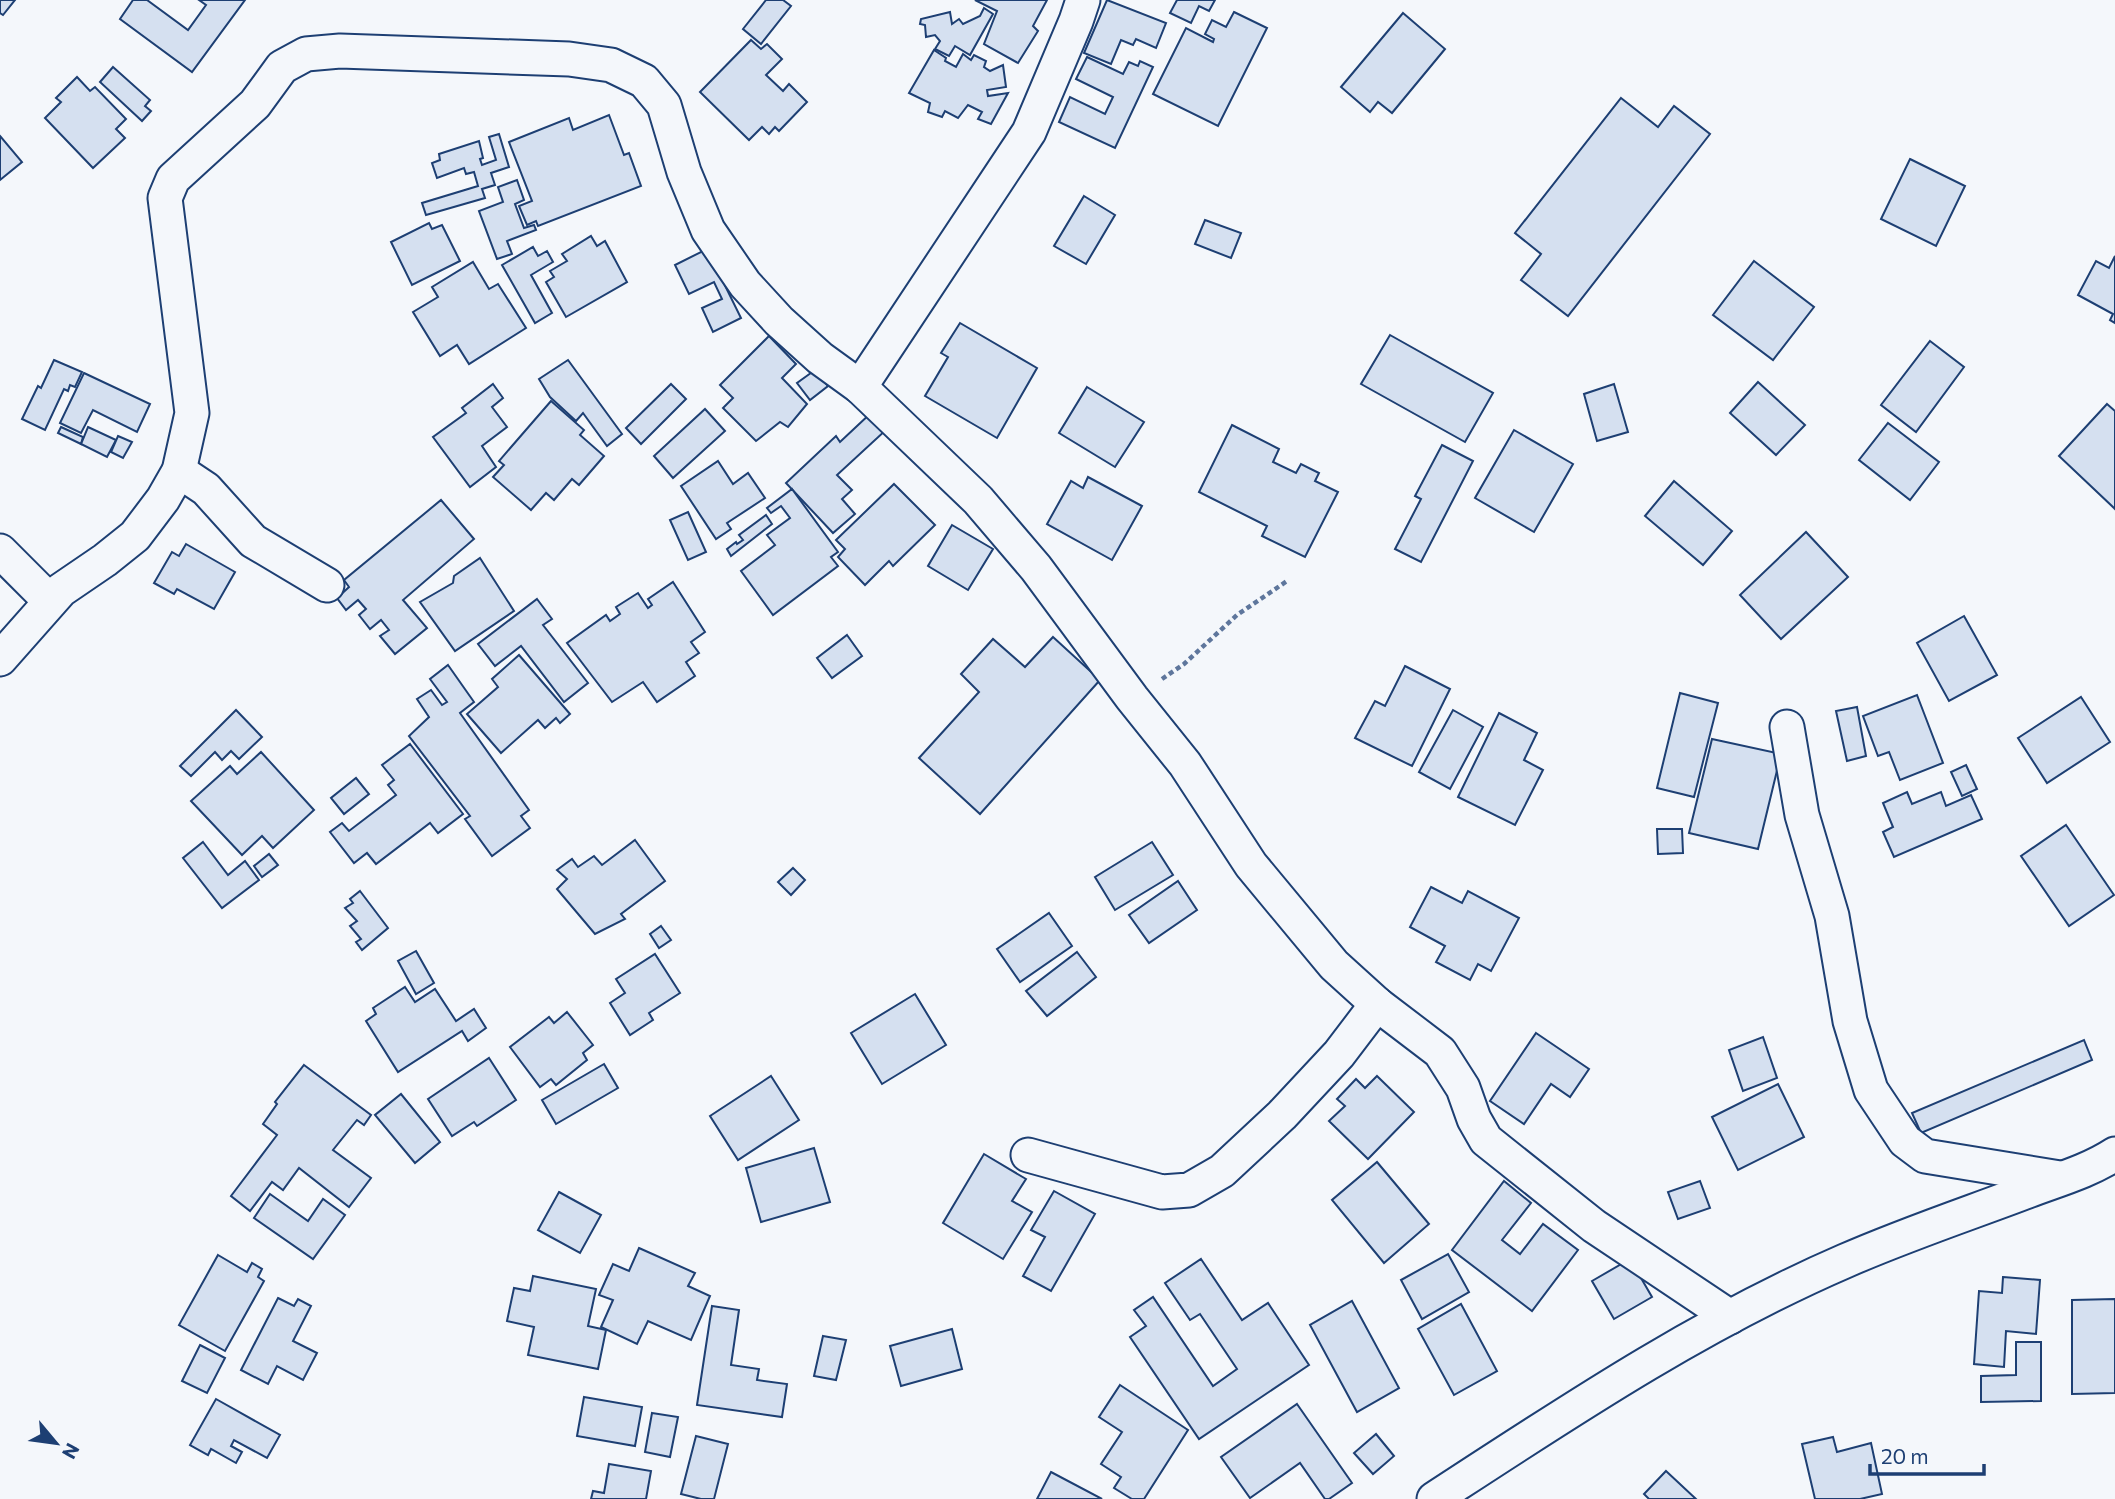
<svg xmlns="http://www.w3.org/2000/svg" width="2115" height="1499" font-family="Commissioner,sans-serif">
  <rect width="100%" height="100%" fill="#f4f7fb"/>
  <!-- building -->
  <g fill="#d5e0f0" stroke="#1d3f73" stroke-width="2">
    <path d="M0,0H15L3,15L0,13Z"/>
    <path d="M133,0H147L188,30L206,5L199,0H245L192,72L120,19Z"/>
    <path d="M766,0H783L791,6L761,44L743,29Z"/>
    <path d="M1047,0L1033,26L1038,31L1018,63L984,44L997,11L975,0Z"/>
    <path d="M1107,0L1166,23L1156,48L1136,39L1133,45L1121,40L1111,64L1084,53Z"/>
    <path d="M1177,0H1215L1209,11L1199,6L1191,23L1170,13Z"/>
    <path d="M984,8L993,14L970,55L955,46L949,56L935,49L940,41L935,35L926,37L925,25L920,24L921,19L950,12L952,24L959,19L963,24L980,16Z"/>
    <path d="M1234,12L1267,28L1218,126L1153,94L1186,28L1213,42L1214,39L1205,34L1212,20L1226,27Z"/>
    <path d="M1403,13L1445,49L1392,113L1378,102L1370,112L1341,87Z"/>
    <path d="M751,40L761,49L767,44L782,59L766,75L783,91L789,84L807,102L779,131L775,127L769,134L762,127L749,140L700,92Z"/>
    <path d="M934,50L946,58L945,61L956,67L963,54L971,60L974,55L986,61L984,67L990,71L1003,65L1006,87L987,90L988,96L1008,93L991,124L978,119L982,112L968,105L958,118L945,111L942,117L928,112L930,103L909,93Z"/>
    <path d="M1087,57L1123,74L1129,62L1138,66L1140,61L1153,67L1115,148L1059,122L1070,97L1105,114L1113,97L1076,79Z"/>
    <path d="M113,67L150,100L145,106L151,111L142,121L100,82Z"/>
    <path d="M77,77L90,91L95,87L126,119L116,129L125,138L93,168L45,118L61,102L56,98Z"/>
    <path d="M1621,98L1658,127L1674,106L1710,134L1568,316L1521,280L1541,254L1515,233Z"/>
    <path d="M609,115L624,155L629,153L641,186L538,226L536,221L527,225L519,206L532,201L509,142L569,118L573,130Z"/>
    <path d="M499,134L509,167L491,173L495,185L482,189L485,198L426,215L422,203L478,186L474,172L466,174L464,168L437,178L432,163L440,160L439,154L479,141L483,158L480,159L482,165L496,160L489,137Z"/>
    <path d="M0,136L22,162L0,180Z"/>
    <path d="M1910,159L1965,186L1936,246L1881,219Z"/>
    <path d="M517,180L524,200L515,204L524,228L534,225L536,230L507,241L512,254L497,259L479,211L503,202L498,187Z"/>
    <path d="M1084,196L1115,215L1086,264L1054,246Z"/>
    <path d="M1205,220L1241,233L1231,258L1195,244Z"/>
    <path d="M429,223L432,229L442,225L460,261L412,285L391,242Z"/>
    <path d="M591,236L597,246L605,241L627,282L566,317L546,282L554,277L550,271L567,261L562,254Z"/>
    <path d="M533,247L538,256L547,251L553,262L531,275L552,313L535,323L502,265Z"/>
    <path d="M707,249L741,318L713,332L702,308L722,299L714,282L689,294L675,265Z"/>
    <path d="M2115,256V323L2110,320L2113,314L2078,295L2096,261L2109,268Z"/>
    <path d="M1754,261L1814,307L1773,360L1713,315Z"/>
    <path d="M473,262L489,289L498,284L526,328L469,364L457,345L440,356L413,312L438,297L432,287Z"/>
    <path d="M960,323L1037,368L997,438L925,396L948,357L941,353Z"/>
    <path d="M1390,335L1493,393L1465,442L1361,384Z"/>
    <path d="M769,336L796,364L782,378L807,404L788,427L780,422L756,441L723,408L733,398L720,385Z"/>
    <path d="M1930,341L1964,367L1916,432L1881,405Z"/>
    <path d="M54,360L82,372L75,387L70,385L68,391L64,389L45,430L22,419L38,386L41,388Z"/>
    <path d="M568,360L622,434L607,446L583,413L576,421L550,397L539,379Z"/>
    <path d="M815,370L828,386L810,400L797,383Z"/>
    <path d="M84,373L150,404L137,432L93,410L81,433L60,423Z"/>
    <path d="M1758,382L1805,425L1776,455L1730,413Z"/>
    <path d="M493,384L503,398L492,407L507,427L482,446L496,467L470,487L433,437L466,413L462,408Z"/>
    <path d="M671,384L686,399L641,444L626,428Z"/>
    <path d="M1614,384L1628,432L1597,441L1584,394Z"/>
    <path d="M1087,387L1144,422L1115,467L1059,433Z"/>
    <path d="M551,401L584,430L580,435L604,456L579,485L572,479L554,500L546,493L531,510L493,477L504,465L499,461Z"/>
    <path d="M2107,404L2115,411V509L2059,456Z"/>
    <path d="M705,409L725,431L673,478L654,456Z"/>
    <path d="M872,412L887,429L837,475L852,490L842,499L855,514L833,533L786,483L836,436L840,442Z"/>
    <path d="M1888,423L1939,462L1910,500L1859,460Z"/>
    <path d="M1232,425L1279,449L1273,462L1296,473L1301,464L1319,473L1315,481L1338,492L1305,557L1262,536L1267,526L1199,492Z"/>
    <path d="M61,427L83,437L81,444L58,433Z"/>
    <path d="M88,427L116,440L107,457L81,444Z"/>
    <path d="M1514,430L1573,464L1534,532L1475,498Z"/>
    <path d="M118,436L132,442L123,458L111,452Z"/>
    <path d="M1442,445L1473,461L1421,562L1395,549L1421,499L1415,496Z"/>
    <path d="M718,461L733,484L748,473L765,498L727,523L731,529L716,539L681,486Z"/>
    <path d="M1088,477L1142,506L1112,560L1047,524L1071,481L1083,488Z"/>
    <path d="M1674,481L1732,531L1703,565L1645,516Z"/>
    <path d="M894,484L935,525L893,566L889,561L865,585L838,557L845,549L836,540Z"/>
    <path d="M792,489L838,552L831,557L838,566L773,615L741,571L775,545L767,535L790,518L781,506L771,513L767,508Z"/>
    <path d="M441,500L474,539L403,600L427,628L395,654L380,636L389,630L381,620L370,629L359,615L366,609L358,600L346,610L337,598L349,587L344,580Z"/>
    <path d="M688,512L706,552L688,560L670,520Z"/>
    <path d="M766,515L772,524L731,556L727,549L736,542L737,544L743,540L739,535Z"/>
    <path d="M952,525L993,549L968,590L928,566Z"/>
    <path d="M1806,532L1848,577L1781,639L1740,595Z"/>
    <path d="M186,544L235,572L214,609L177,589L174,594L154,583L172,552L179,556Z"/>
    <path d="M480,558L514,611L455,651L420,602L453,583L454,576Z"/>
    <path d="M673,582L705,632L691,642L699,653L686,662L695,676L657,702L643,682L612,702L567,643L606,615L610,621L620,614L616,607L638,593L648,608L652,605L648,599Z"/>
    <path d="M537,599L552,619L543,625L588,683L564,702L521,646L495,666L478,644Z"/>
    <path d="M1964,616L1997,675L1949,701L1917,643Z"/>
    <path d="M847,635L862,656L832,678L817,658Z"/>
    <path d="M1053,637L1100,680L980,814L919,758L979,692L961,674L993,639L1025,667Z"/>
    <path d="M519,655L570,714L560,723L556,718L545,728L538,720L501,753L467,714L498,687L492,679Z"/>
    <path d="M448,665L474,702L460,713L529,810L521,816L530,828L492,856L465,819L470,816L409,736L429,717L417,699L431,690L442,705L447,702L430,679Z"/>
    <path d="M1405,666L1450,689L1412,766L1355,738L1375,701L1385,706Z"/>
    <path d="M1680,693L1718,703L1694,797L1657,788Z"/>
    <path d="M1917,695L1943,763L1900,780L1889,752L1878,756L1863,716Z"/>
    <path d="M2081,697L2110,742L2047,783L2018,738Z"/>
    <path d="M1857,707L1866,756L1847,761L1836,711Z"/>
    <path d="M236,710L262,737L239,759L231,751L222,760L215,752L191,776L180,766Z"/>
    <path d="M1453,710L1483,727L1450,789L1419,772Z"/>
    <path d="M1499,713L1537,733L1524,760L1543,770L1515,825L1458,797Z"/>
    <path d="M1712,739L1781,754L1758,849L1689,833Z"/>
    <path d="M410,744L463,814L438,833L430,823L376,864L367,853L354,863L330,832L342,823L349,831L396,795L388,785L394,780L382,765Z"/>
    <path d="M261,752L314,810L273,848L262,836L242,855L191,801L230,766L237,774Z"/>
    <path d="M1966,765L1977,789L1962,796L1951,772Z"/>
    <path d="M356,778L369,794L344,814L331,798Z"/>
    <path d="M1907,792L1912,804L1941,792L1946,806L1971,795L1982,819L1894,857L1883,832L1893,827L1883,803Z"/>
    <path d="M2066,825L2114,895L2069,926L2021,856Z"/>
    <path d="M1657,829H1682L1683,853L1658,854Z"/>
    <path d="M635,840L665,881L621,914L625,919L595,934L557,889L567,879L557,870L572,859L578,867L594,856L602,865Z"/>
    <path d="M203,842L228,875L245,861L259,880L222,908L183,858Z"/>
    <path d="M1152,842L1173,875L1115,910L1095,877Z"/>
    <path d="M269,854L278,865L262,877L254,866Z"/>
    <path d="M793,868L805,880L791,895L778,882Z"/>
    <path d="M1178,881L1197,910L1149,943L1129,915Z"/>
    <path d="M1431,887L1462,903L1468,891L1519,918L1491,971L1478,964L1470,980L1436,962L1445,946L1410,927Z"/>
    <path d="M360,891L388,928L362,950L356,942L361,939L350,926L357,921L345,908L353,903L350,899Z"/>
    <path d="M1049,913L1072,946L1020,982L997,949Z"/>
    <path d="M661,926L671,940L659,948L650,934Z"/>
    <path d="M416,951L434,983L416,994L398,961Z"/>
    <path d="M1077,952L1096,977L1047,1016L1026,991Z"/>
    <path d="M655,954L680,993L649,1013L653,1020L630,1035L610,1003L625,993L616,979Z"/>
    <path d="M405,987L415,1002L435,989L456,1021L474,1009L486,1028L468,1041L462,1031L398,1072L366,1021L376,1014L373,1008Z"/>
    <path d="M915,994L946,1045L882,1084L851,1033Z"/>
    <path d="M567,1012L593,1045L583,1053L587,1060L556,1085L551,1079L540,1087L510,1047L549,1017L554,1023Z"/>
    <path d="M1536,1033L1589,1069L1570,1097L1551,1084L1524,1124L1490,1101Z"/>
    <path d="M1763,1037L1777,1078L1743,1091L1729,1050Z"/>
    <path d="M2084,1040L2092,1060L1921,1133L1912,1113Z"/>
    <path d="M489,1058L516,1100L477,1126L474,1122L452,1136L428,1099Z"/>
    <path d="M604,1064L618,1088L556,1124L542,1100Z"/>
    <path d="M304,1065L371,1115L364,1125L357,1120L333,1150L371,1178L349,1207L299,1168L283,1190L272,1182L250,1211L231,1196L277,1135L263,1124L277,1104L275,1102Z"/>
    <path d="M771,1076L799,1120L738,1160L710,1116Z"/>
    <path d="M1377,1076L1414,1112L1368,1159L1329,1121L1345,1106L1337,1099L1356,1079L1365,1088Z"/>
    <path d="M1778,1084L1804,1137L1738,1170L1712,1117Z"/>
    <path d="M401,1094L440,1142L415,1163L375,1115Z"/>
    <path d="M814,1148L830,1202L761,1222L746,1168Z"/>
    <path d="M984,1154L1026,1179L1012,1201L1032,1212L1003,1259L943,1223Z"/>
    <path d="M1377,1162L1429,1224L1384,1263L1332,1200Z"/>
    <path d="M1504,1181L1531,1203L1502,1240L1520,1254L1543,1224L1578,1250L1532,1311L1452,1250Z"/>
    <path d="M1700,1181L1710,1208L1678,1219L1668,1192Z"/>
    <path d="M1054,1191L1095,1214L1051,1291L1023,1276L1045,1237L1031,1230Z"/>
    <path d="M559,1192L601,1215L580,1253L538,1230Z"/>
    <path d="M270,1194L308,1221L323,1199L345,1215L313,1259L254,1218Z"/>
    <path d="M639,1248L695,1273L688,1286L710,1296L691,1340L648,1321L637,1344L601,1327L613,1300L599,1295L613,1264L629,1271Z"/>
    <path d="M1448,1254L1469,1292L1422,1319L1401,1280Z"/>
    <path d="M218,1255L247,1272L252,1263L262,1269L258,1277L264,1281L225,1351L179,1325Z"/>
    <path d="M1201,1259L1242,1320L1268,1303L1309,1365L1199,1439L1130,1337L1146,1326L1134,1310L1153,1297L1213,1386L1237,1369L1200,1314L1190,1320L1165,1283Z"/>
    <path d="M1630,1259L1652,1297L1614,1319L1592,1281Z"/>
    <path d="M533,1276L596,1289L588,1326L606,1330L598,1369L528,1355L534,1327L507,1321L514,1288L530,1291Z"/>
    <path d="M2003,1277L2040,1280L2036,1334L2006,1331L2004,1367L1974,1364L1979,1291L2002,1293Z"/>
    <path d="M278,1298L294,1306L298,1299L311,1306L293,1341L317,1353L303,1380L277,1366L268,1384L241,1370Z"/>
    <path d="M2115,1299V1393L2072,1394V1300Z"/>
    <path d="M1352,1301L1399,1388L1357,1412L1310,1325Z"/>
    <path d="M1461,1304L1497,1371L1454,1395L1418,1329Z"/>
    <path d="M712,1306L739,1310L731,1365L759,1369L757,1380L787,1384L782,1417L697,1405Z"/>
    <path d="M952,1329L962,1369L901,1386L890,1346Z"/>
    <path d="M823,1336L846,1340L836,1380L814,1376Z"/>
    <path d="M2016,1342H2041V1401L1981,1402V1376L2016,1375Z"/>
    <path d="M200,1345L225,1358L207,1393L182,1381Z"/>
    <path d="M1120,1385L1188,1430L1144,1499H1132L1114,1488L1121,1477L1101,1464L1122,1432L1099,1417Z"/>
    <path d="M584,1397L642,1407L635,1446L577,1436Z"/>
    <path d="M216,1399L280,1435L267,1458L234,1440L231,1446L242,1452L236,1463L211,1449L208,1455L190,1445Z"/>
    <path d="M1297,1404L1352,1483L1329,1499H1325L1300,1463L1250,1498L1221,1457Z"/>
    <path d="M652,1413L678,1417L670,1457L645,1452Z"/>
    <path d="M1376,1434L1394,1456L1373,1474L1354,1453Z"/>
    <path d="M696,1436L728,1444L714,1499H701L681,1494Z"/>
    <path d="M1833,1437L1837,1452L1871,1443L1882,1494L1860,1499H1815L1802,1444Z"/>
    <path d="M609,1464L651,1471L646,1499H591L593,1491L604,1493Z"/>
    <path d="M1666,1471L1696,1499H1649L1644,1494Z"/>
    <path d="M1051,1472L1102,1499H1037Z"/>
  </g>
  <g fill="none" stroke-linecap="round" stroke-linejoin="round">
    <defs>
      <g id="minor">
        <path d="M860,387L1029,132L1076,21L1083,0"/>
        <path d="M179,471L206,489L253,541L327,585"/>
        <path d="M0,551L50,601"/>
        <path d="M0,659L61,590L105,560L135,536L163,499L179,471L192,413L165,198L173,179L255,104L282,67L306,54L340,51L569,59L611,65L644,81L664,105L684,172L708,230L745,284L779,321L820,358L860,387L978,500L1036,568L1132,698L1185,764L1251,865L1334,965L1377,1004L1440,1052L1463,1088L1474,1119L1486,1140L1594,1226L1730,1317"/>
        <path d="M1787,727L1802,815L1832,916L1850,1021L1871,1090L1905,1141L1925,1156L2060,1178"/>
        <path d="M1028,1155L1162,1192L1189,1190L1222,1171L1282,1115L1339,1054L1377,1004"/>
        <path d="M1434,1499C1566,1413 1699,1324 1845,1261C1904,1235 1967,1214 2028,1191C2057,1180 2089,1171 2115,1154"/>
      </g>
    </defs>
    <!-- minor casing -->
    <use href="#minor" stroke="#1d3f73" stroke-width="37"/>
    <!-- path -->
    <path stroke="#5e769c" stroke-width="4.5" stroke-dasharray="5 3.5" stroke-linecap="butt" d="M1162,679L1184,664L1237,615L1287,581"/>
    <!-- minor -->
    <use href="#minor" stroke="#f4f7fb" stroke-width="33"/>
  </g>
  <!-- north arrow -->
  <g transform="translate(56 1443) rotate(119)" stroke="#f4f7fb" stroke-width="5" paint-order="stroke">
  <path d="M0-5L12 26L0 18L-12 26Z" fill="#1d3f73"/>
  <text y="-10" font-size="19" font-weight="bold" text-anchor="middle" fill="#1d3f73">N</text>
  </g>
  <!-- scale -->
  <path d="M1870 1464v10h114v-10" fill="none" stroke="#1d3f73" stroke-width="3.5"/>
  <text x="1881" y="1464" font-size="21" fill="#1d3f73" stroke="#f4f7fb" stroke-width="5" paint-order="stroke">20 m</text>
</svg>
